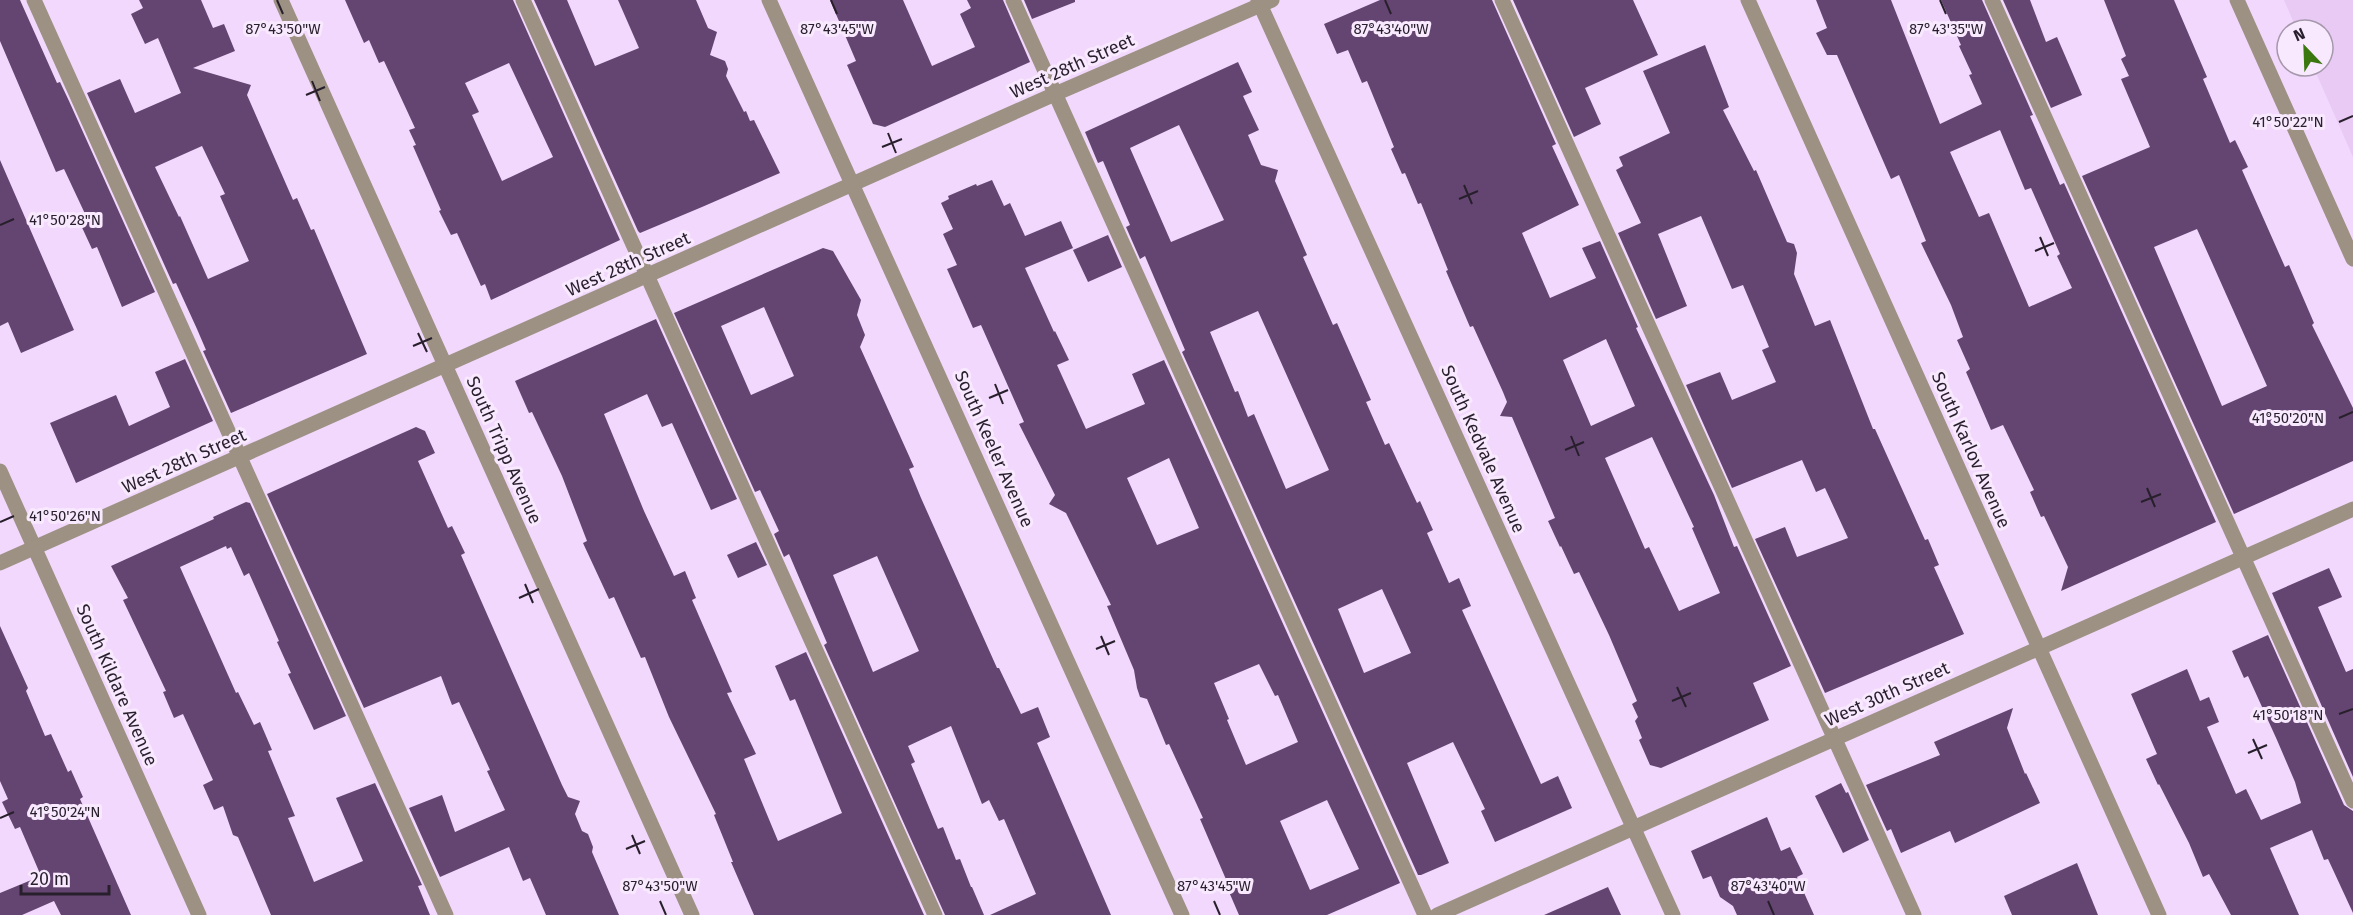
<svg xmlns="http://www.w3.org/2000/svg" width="2353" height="915" font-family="'Fira Sans',sans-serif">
  <rect width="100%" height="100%" fill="#f1d8fc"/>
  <!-- built -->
  <path fill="#e8caf4" d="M2284,0H2353V157L2313,66H2323V30H2297Z"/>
  <!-- building -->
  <g fill="#644571" fill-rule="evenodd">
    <path d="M0,0H20L57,83L60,82L69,101L155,292L122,307L97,247L92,249L79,221L87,218L64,169L56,172L0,41Z"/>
    <path d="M139,0H201L213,28L224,24L235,51L193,68L251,85L247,95L293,200L297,198L311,230L314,229L367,354L231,413L203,351L206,350L197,329L176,283L173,284L87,93L120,79L135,113L181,93L158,38L145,44L131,14L143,8ZM202,146L225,194L220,196L249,261L208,279L180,216L179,217L155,167Z"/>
    <path d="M345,0H513L620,240L491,300L485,284L481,286L457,233L451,235L439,211L441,210L413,146L416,145L409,130L415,128L384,61L379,63L369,40L364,43ZM509,63L553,157L502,181L472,115L479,112L465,83Z"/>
    <path d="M534,0H567L595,66L639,48L618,0H696L708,28L717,32L710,55L725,61L728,69L726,76L744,112L746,111L750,121L754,120L780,173L702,207L640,233L638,231Z"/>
    <path d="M830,0H903L932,66L975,47L960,14L971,8L967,0H1003L1030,62L885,127L873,124L847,65L856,61Z"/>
    <path d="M1024,0H1075V2L1032,19Z"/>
    <path d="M1380,0H1492L1556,144L1552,146L1579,205L1522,233L1550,298L1596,278L1582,248L1600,241L1638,327L1636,328L1714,495L1734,547L1737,546L1791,666L1753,683L1769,720L1661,768L1650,765L1639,740L1642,738L1635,721L1638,717L1632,704L1637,701L1609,635L1579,572L1574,574L1561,546L1560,547L1548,521L1555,518L1512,417L1500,416L1507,402L1503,392L1473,326L1470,327L1446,271L1448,270L1421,203L1418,204L1405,173L1402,174L1391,149L1394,147L1367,81L1362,83L1348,50L1337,54L1324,24ZM1606,339L1635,406L1591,426L1563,360ZM1652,437L1694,527L1692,528L1720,593L1679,611L1649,547L1645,549L1605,458Z"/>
    <path d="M1513,0H1633L1658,55L1585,88L1601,124L1574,137Z"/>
    <path d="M1816,0H1891L1940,124L1982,104L1969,75L1972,74L1959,46L1961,45L1941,0H1982L2033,115L2030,116L2060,185L2064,183L2216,522L2061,591L2068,567L2044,516L2041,517L2030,492L2034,490L2003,425L1991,430L1966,372L1970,369L1957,340L1963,337L1951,305L1921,243L1926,241L1899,175L1891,179L1837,55H1827L1816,33L1827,28ZM2000,130L2025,190L2031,188L2060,254L2057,256L2072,288L2029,307L1989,213L1979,217L1950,152Z"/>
    <path d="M2003,0H2030L2046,42L2057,37L2082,95L2051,108Z"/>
    <path d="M2104,0H2174L2207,77L2203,79L2230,143L2235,140L2248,167L2242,170L2285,267L2289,265L2314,323L2312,325L2353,408V461L2234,514L2082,176L2150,147L2121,79L2129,76L2121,59L2126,56ZM2197,229L2267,386L2222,406L2154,247Z"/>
    <path d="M1705,45L1729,107L1723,110L1754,171L1756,170L1787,242L1794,244L1797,253L1794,274L1815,326L1830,320L1873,429H1875L1925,540L1928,539L1939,565L1934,567L1964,634L1825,693L1755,539L1785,527L1797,557L1848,538L1825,488L1816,492L1802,460L1732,488L1686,385L1720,372L1732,400L1776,382L1762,350L1769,347L1743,285L1732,289L1701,216L1658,234L1687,306L1656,319L1618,233L1641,223L1616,170L1623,166L1619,157L1670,133L1643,71Z"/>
    <path d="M1238,62L1252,92L1243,96L1259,130L1248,135L1261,165L1278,170L1275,181L1307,255L1303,257L1333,325L1337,323L1371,400L1366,402L1385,445L1389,443L1417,503L1420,501L1433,530L1427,533L1449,583L1459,578L1471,606L1462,610L1541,784L1558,776L1572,808L1495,842L1481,811L1485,809L1453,742L1407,763L1449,863L1421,875H1418L1182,352L1185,350L1145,256L1140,259L1126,227L1130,225L1103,161L1098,163L1085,132ZM1179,125L1224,220L1171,242L1130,148ZM1258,311L1329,470L1286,489L1254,414L1248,417L1238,391L1235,392L1210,332ZM1382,589L1411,653L1364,673L1338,609Z"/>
    <path d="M0,160L74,330L21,353L8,322L0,326Z"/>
    <path d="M992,180L1004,206L1010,203L1025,236L1061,221L1073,248L1025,268L1054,332L1055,331L1069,360L1057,365L1086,429L1145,404L1132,374L1164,360L1400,883L1327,915H1239L1226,885L1228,884L1200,819L1203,818L1169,744L1166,745L1147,699L1140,697L1137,688L1134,670L1107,606L1111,605L1066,513L1049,504L1055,495L1019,424L1024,422L981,325L973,328L947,269L957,265L943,234L953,229L941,203L949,199L948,196L976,184L977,186ZM1169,458L1199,528L1157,545L1127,478ZM1259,664L1275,696L1278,695L1298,742L1246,765L1227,720L1229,719L1214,683ZM1327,800L1359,869L1310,890L1280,821Z"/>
    <path d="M1108,235L1122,267L1088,282L1073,250Z"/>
    <path d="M823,248L833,251L861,300L857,315L865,335L860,347L914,467L909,469L921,498L997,668H999L1021,714L1038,707L1050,737L1037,743L1111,915H990L1036,894L1004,819L999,821L989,800L982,804L951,726L908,746L915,762L911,764L938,829L943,827L956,860L960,859L971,887H972L984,915H945L824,645L827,643L789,554L784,557L774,534L779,531L760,490L755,492L674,313ZM764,307L794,376L751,395L721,326ZM877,556L919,651L873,672L833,575Z"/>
    <path d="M656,319L737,499L711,510L672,423L662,427L647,394L604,414L644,511L674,576L685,571L696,598L692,600L732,692L727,693L756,754L744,759L778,841L842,813L795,699L790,701L775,666L806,652L924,915H754L731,862H733L714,815L716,814L669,717L645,657L641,658L614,597L609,599L583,543L587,541L562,476L532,412L529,413L515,381Z"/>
    <path d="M185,359L213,421L76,483L50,423L116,395L129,426L170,407L155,372Z"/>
    <path d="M416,427L425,431L435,453L418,461L448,528L452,526L465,553L461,555L562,785L568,797L580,801L575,814L582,831L588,834L593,847L592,852L619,915H546L530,878L523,881L509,847L440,877L409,808L442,795L455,832L505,810L487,771L490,770L459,702L452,705L441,676L364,708L267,494Z"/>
    <path d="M246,502L250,503L346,716L314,730L288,674L291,673L277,642L279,641L249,573L244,576L231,547L227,549L226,546L180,567L236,693L238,692L254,725L260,722L272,750L268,751L295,816L288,818L314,882L363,861L336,798L375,783L422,885L418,886L430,915H271L238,837L233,835L223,806L214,810L203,785L213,780L183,714L174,718L163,692L166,691L123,600L128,598L111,566L214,519L213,517Z"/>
    <path d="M756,542L767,565L738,578L727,555Z"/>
    <path d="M2329,568L2342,597L2318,607L2346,672L2353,669V777L2272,593Z"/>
    <path d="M0,626L28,688L26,691L45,736L51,734L68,772L71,770L83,797L80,799L131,915H61L54,901L22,915H0V893L41,876L20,827L15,829L2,802L8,799L0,781Z"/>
    <path d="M2268,635L2344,805L2353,811V913L2328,859L2324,860L2312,830L2270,848L2299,915H2231L2209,874L2203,877L2189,843L2159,784L2158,785L2146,759L2157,754L2131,694L2187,669L2200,701L2209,697L2219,722L2207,727L2236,794L2246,789L2261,820L2301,803L2295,782L2277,740L2248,676L2244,678L2232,651Z"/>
    <path d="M2013,708L2007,728L2025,774L2026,773L2040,803L1955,843L1950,831L1901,853L1891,829L1887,831L1866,785L1940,755L1934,742Z"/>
    <path d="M1841,783L1846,793L1848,792L1869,840L1843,853L1815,796Z"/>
    <path d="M1767,817L1781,851L1790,847L1803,874L1797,877L1814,915H1737L1733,906L1720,897L1711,876L1703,879L1691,851Z"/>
    <path d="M2077,863L2098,915H2012L2004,896Z"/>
    <path d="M1608,887L1621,915H1544Z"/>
  </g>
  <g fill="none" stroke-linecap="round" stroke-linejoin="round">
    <!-- service -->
    <g stroke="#9c9183" stroke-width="15">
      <path d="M34,0L446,915"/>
      <path d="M523,0L935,915"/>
      <path d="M1013,0L1425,915"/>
      <path d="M1502,0L1914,915"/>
      <path d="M1992,0L2353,801"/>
    </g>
    <!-- minor -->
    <g stroke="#9c9183" stroke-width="15">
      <path d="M281,0L692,915"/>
      <path d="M1258,0L1673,915"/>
      <path d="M1748,0L2159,915"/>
      <path d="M2237,0L2353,259"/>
      <path d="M0,471L199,915"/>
      <path d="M0,563L1055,94L1272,0"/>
      <path d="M1437,915L2353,509"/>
    </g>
    <!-- tertiary -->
    <path stroke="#9c9183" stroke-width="15" d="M769,0L1182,915"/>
  </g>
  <!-- ticks -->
  <path fill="none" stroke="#281f2c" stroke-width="2" d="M277,0L283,14M831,0L837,14M1385,0L1391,14M1940,0L1946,14M312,81L320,101M306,95L325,87M2339,122L2353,116M888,133L896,153M882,147L902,139M1464,185L1472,204M1459,199L1478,191M0,225L14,219M2040,237L2048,256M2035,251L2054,243M418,333L427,352M413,346L432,338M995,384L1003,404M989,398L1008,390M2339,418L2353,412M1571,436L1579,456M1565,450L1584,442M2147,488L2155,507M2141,502L2161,494M0,522L14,516M525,584L533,603M519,598L539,589M1101,636L1109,655M1096,649L1115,641M1677,687L1686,707M1672,701L1691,693M2339,714L2353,709M2253,739L2262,759M2248,753L2267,745M0,818L14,812M632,835L640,854M626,849L645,841M660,901L666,915M1214,901L1220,915M1768,901L1774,915"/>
  <g text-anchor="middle" stroke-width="6" stroke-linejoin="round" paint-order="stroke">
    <!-- street labels -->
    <g font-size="18" fill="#281f2c" stroke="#f9e9ff">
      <text transform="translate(1072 66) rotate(-24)" y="6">West 28th Street</text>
      <text transform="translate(628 264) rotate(-24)" y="6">West 28th Street</text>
      <text transform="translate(994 449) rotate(66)" y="6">South Keeler Avenue</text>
      <text transform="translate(1483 449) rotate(66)" y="6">South Kedvale Avenue</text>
      <text transform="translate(504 450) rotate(66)" y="6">South Tripp Avenue</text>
      <text transform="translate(1971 450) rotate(66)" y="6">South Karlov Avenue</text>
      <text transform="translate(184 461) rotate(-24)" y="6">West 28th Street</text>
      <text transform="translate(117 685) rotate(66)" y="6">South Kildare Avenue</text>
      <text transform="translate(1887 694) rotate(-24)" y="6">West 30th Street</text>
    </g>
  </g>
  <g font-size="15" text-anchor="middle" fill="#281f2c" stroke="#f9e9ff" stroke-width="6" stroke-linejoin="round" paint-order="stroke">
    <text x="283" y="34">87°43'50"W</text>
    <text x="837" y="34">87°43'45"W</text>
    <text x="1391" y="34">87°43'40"W</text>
    <text x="1946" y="34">87°43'35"W</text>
    <text x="2288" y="127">41°50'22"N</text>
    <text x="65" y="225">41°50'28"N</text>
    <text x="2288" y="423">41°50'20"N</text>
    <text x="65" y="521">41°50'26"N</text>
    <text x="2288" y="720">41°50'18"N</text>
    <text x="65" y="817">41°50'24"N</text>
    <text x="660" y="891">87°43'50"W</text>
    <text x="1214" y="891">87°43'45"W</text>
    <text x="1768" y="891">87°43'40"W</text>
  </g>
  <!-- north arrow -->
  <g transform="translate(2305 48) rotate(337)"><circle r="28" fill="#f9e9ff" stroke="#a598ab" stroke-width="1.5"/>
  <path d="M0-4.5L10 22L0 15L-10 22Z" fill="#3b770f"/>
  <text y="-9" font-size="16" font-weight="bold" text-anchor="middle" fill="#281f2c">N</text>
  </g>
  <!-- scale -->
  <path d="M21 885v9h88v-9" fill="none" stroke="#281f2c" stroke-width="3"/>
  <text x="30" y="885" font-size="18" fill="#281f2c" stroke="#f9e9ff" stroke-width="4.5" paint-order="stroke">20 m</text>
</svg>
